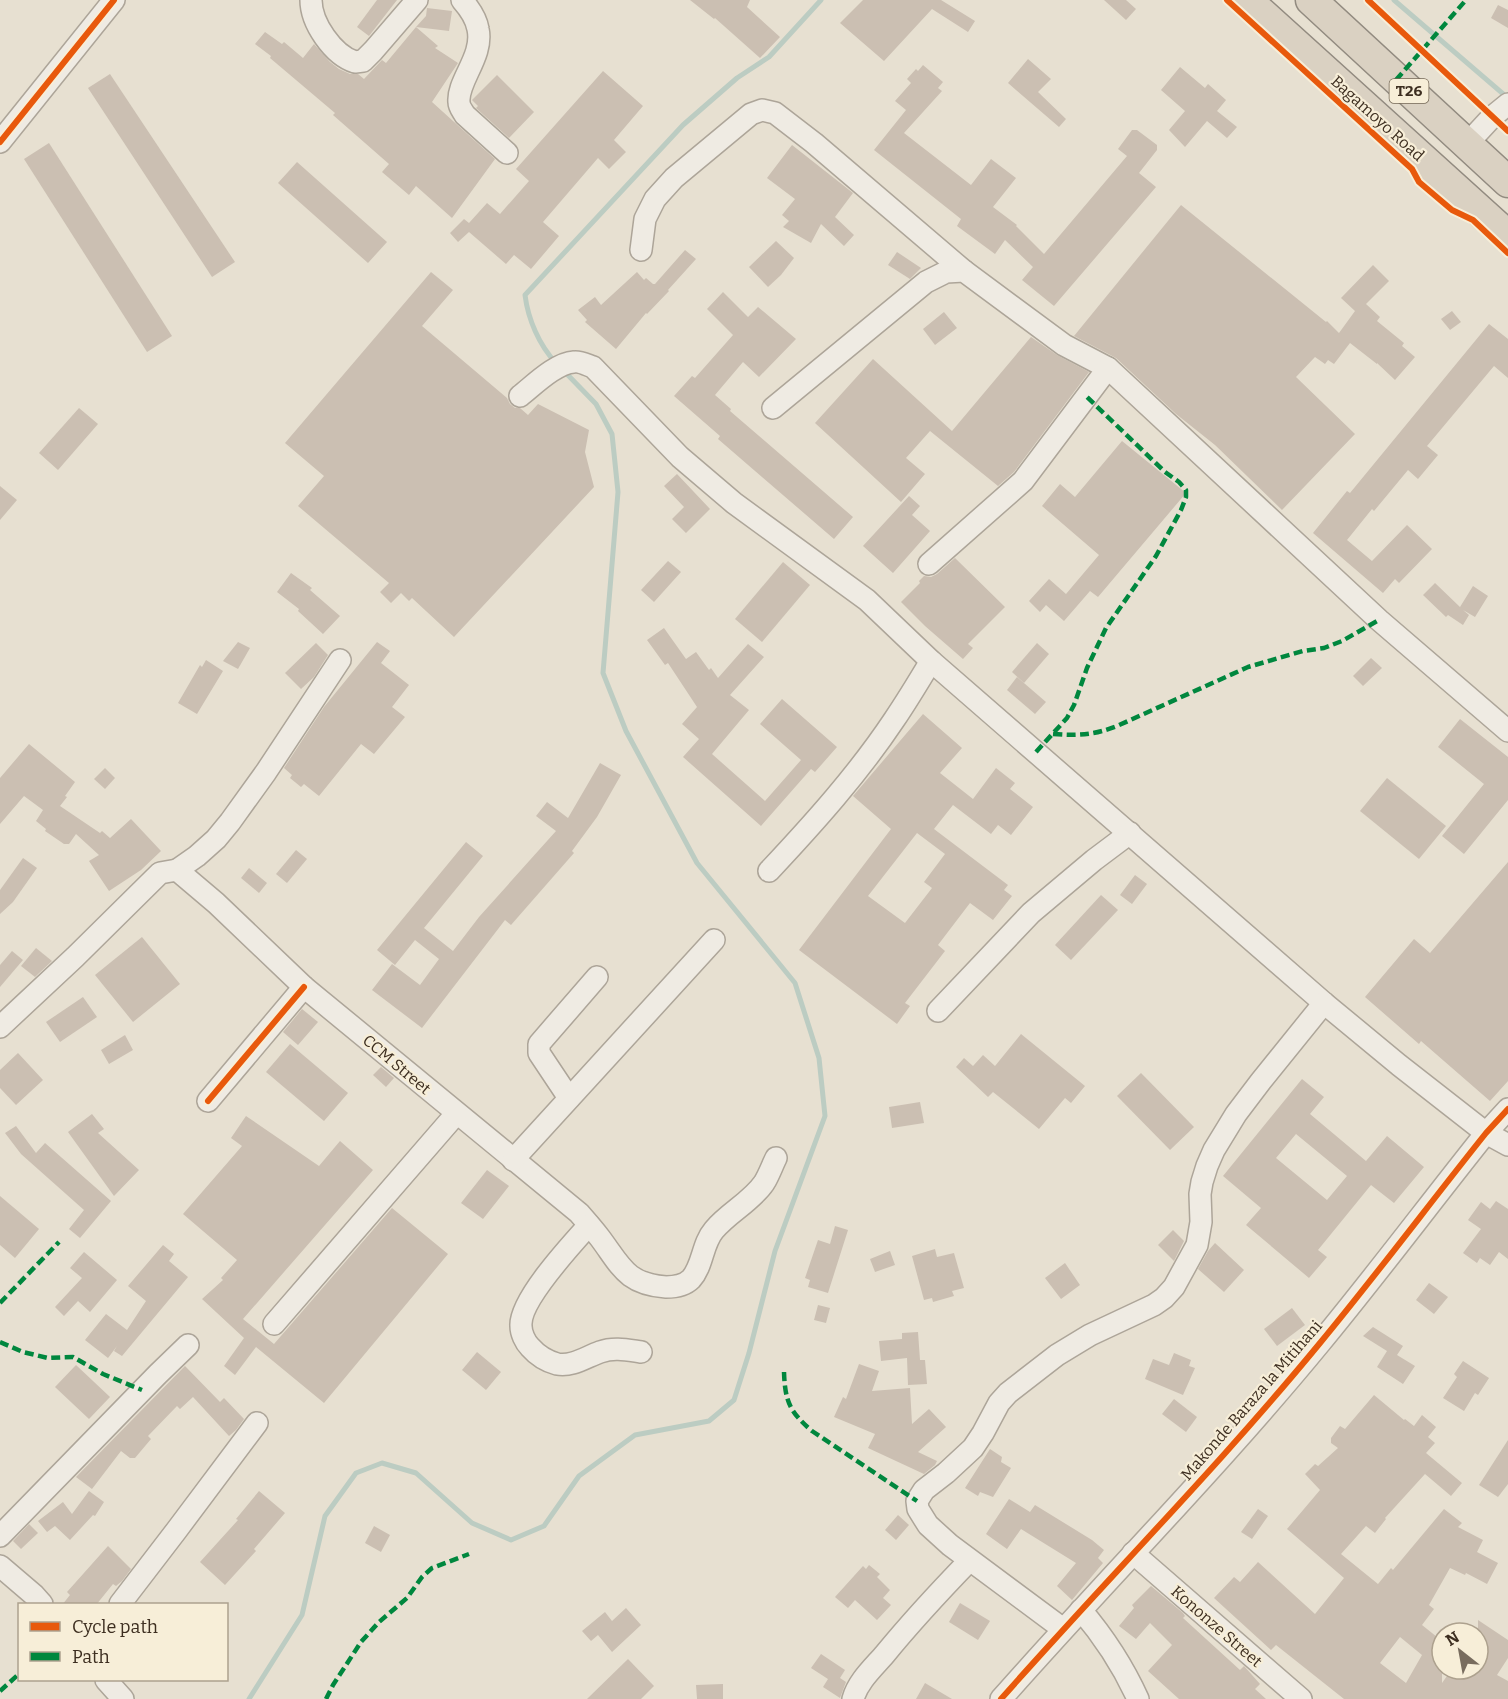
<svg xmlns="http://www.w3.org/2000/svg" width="1508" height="1699" font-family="Bitter,serif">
  <rect width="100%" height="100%" fill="#e7e0d1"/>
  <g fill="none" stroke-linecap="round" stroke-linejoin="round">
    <!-- stream -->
    <g stroke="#bcccc2" stroke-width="5">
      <path d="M1394,0L1508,98"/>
      <path d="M556,363C539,345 528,319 525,295L683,125L737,78L769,57L821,0"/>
      <path d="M249,1699L302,1615L325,1516L356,1473L382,1463L416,1473L472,1523L511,1540L544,1526L579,1476L635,1435L709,1421L734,1400L749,1353L775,1251L825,1116L819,1058L795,983L697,863L626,731L603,673L618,492L612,434L596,404L562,369"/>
    </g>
  </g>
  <!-- building -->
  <g fill="#cbbfb2" fill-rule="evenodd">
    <path d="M377,0H397L369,36L357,27Z"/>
    <path d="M690,0H750L747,7L780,37L760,58L715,18L714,19Z"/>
    <path d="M863,0H941L975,21L968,32L932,9L884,61L840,23Z"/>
    <path d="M1104,0H1126L1136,9L1126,20Z"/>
    <path d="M1498,5L1508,10V28L1491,18Z"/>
    <path d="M427,8L452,11L449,31L416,27L426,16Z"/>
    <path d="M416,27L438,46L435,48L458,63L432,102L495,159L452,218L416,186L409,195L382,172L389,164L333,115L335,113L270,58L271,56L255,44L265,32L282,44L284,42L303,58L314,44L330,62L339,69L350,74H358L364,79L382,60L386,63Z"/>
    <path d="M1028,59L1051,79L1038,92L1066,119L1059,127L1008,83Z"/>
    <path d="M923,65L943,82L938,88L942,91L904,133L971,185L991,159L1016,178L993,207L1017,225L1016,226L1044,254L1127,156L1118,149L1132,130H1137L1157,145V150L1139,173L1156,187L1054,306L1022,280L1033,267L1005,240L995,254L957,226L961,219L874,150L906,110L895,101L911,83L907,79L916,69L918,71Z"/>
    <path d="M1180,67L1205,88L1208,84L1226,100L1217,111L1237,127L1227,138L1207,121L1185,147L1169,130L1185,111L1161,90Z"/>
    <path d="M603,71L643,106L614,140L626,152L609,169L598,158L543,222L559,236L531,269L514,255L506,264L469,232L458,242L450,233L464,219L469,223L487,203L500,214L529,181L516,169Z"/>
    <path d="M110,74L235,262L212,277L88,88Z"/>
    <path d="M497,75L534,112L509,138L476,108L478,106L472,100Z"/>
    <path d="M49,143L172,336L147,352L24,159Z"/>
    <path d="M792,145L853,193L835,217L854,235L844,246L821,224L811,243L783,227L789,221L782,215L795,199L767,178Z"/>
    <path d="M297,162L387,242L368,263L278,183Z"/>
    <path d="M1181,205L1326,322L1327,321L1339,333L1355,311L1341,298L1373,265L1389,281L1366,304L1380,317L1377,321L1404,343L1402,346L1415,357L1395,380L1377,363V364L1350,343L1334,364L1328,360L1325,364L1315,357L1296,377L1355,434L1282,510L1215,445L1176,414L1116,358L1074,336Z"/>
    <path d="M776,241L794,258L781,275L768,287L749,267Z"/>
    <path d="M685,250L696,259L668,290L669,291L647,314L646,313L616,349L585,322L587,320L578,310L595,297L601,305L637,272L644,280L646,278L653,284H655Z"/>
    <path d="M897,252L921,268L910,279L888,265Z"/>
    <path d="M431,272L453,290L422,326L507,398L510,404L515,408H520L528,415L538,404L589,430L585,452L594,487L454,637L412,598L409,601L401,593L391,603L380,592L389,583L298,506L324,476L285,443Z"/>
    <path d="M723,292L748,317L758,307L796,339L759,377L743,362L715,395L731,409L730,411L853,517L834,539L718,439L720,436L674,396L692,376L695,378L733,335L707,309Z"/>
    <path d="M1452,311L1461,322L1450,330L1441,319Z"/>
    <path d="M944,312L957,328L935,345L923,329Z"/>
    <path d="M1489,324L1508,339V378L1494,366L1427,446L1438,455L1418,479L1408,470L1374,511L1372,509L1347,540L1372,561L1407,525L1432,549L1399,583L1395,579L1383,593L1313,533L1347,491L1350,493Z"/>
    <path d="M1031,337L1057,355L1089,372L1014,472L998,486L930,431L906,458L925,474L901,502L815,423L873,359L952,431Z"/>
    <path d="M79,408L98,424L58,470L39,453Z"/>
    <path d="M1122,441L1186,493L1098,597L1090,591L1064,621L1046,605L1040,612L1029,601L1049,579L1066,594L1099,555L1042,506L1060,484L1075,497Z"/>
    <path d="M677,474L710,509L686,533L672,519L684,507L664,486Z"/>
    <path d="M0,486L17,500L0,520Z"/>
    <path d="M909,496L920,506L912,515L930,531L893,573L863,546Z"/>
    <path d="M955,558L1005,607L968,644L973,648L963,659L925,626L901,602L920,583L919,581L924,576L931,577L937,574Z"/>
    <path d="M668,561L681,572L654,602L641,590Z"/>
    <path d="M783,562L810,585L762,642L735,619Z"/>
    <path d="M291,573L312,588L310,590L340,616L323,634L298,611L299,609L277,592Z"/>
    <path d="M1435,583L1460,607L1473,586L1488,596L1475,617L1463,610L1469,615L1463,625L1448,615L1446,617L1423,595Z"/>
    <path d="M664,628L686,659L696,652L709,670L711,668L718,678L748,644L764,657L730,695L749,710L712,754L765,801L801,760L760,724L782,699L837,747L815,772L811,769L761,826L683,757L699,739L682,724L697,707L668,663L665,665L647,640Z"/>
    <path d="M238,642L250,648L238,669L223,661Z"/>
    <path d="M377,642L390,651L381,663L409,685L392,707L405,717L374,754L361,744L319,796L304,784L301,787L290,778L292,775L284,768L324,707Z"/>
    <path d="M316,643L328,655L314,677L301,689L285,673Z"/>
    <path d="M1037,643L1049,654L1024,683L1012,672Z"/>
    <path d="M1371,658L1382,668L1363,686L1353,676Z"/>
    <path d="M206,660L223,671L197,714L178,703L200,665L202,667Z"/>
    <path d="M1017,677L1046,702L1035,714L1007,690Z"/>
    <path d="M923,714L962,748L940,773L973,799L996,768L1015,783L1010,789L1033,807L1011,835L998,825L991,834L953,805L934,829L1008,885L1004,890L1012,896L993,920L970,903L938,945L945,951L905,1003L910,1006L897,1024L799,950L891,829L853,796ZM917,833L945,854L924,882L932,888L905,923L868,896Z"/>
    <path d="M1460,719L1508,757V800L1464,854L1442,836L1484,784L1438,747Z"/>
    <path d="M29,744L75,782L65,796L67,797L60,806L100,833L102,831L110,838L131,819L161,851L141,870L109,891L89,861L99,855L76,834L69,844H64L45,831L46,829L36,821L43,810L24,796L0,824V778Z"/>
    <path d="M600,763L621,775L597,817L572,851L574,853L511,925L505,920L422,1028L372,990L392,964L420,985L439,959L415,940L395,965L377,950L466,842L483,856L424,928L453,951L479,917L556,831L536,816L547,802L568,818Z"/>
    <path d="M105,768L115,778L105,789L94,779Z"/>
    <path d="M1387,778L1446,826L1419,859L1360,811Z"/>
    <path d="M296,850L307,859L287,883L276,874Z"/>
    <path d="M23,858L37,868L13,902L0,914V890Z"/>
    <path d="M1508,862V1081L1490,1101L1421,1041L1419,1044L1365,997L1414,939L1430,953Z"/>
    <path d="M249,868L267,883L259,893L241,878Z"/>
    <path d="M1135,875L1147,884L1132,904L1120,895Z"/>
    <path d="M1101,895L1118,910L1071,960L1055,945Z"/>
    <path d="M142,937L180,984L133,1022L95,975Z"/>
    <path d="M36,948L52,961L35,977L21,966Z"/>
    <path d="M12,951L23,960L0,987V965Z"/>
    <path d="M83,997L97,1017L60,1042L46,1022Z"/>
    <path d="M302,1009L318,1022L298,1045L283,1032Z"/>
    <path d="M1021,1034L1085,1086L1071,1103L1065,1098L1039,1129L993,1092L988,1097L956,1067L964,1058L973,1066L983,1055L995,1066Z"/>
    <path d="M125,1035L133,1050L109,1064L101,1050Z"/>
    <path d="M290,1044L348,1093L324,1121L266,1072Z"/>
    <path d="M18,1053L43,1080L16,1105L0,1088V1070Z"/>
    <path d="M381,1067L394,1078L386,1087L373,1075Z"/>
    <path d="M1141,1073L1194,1127L1170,1150L1117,1096Z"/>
    <path d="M1302,1079L1324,1097L1310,1114L1366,1161L1387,1136L1424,1167L1394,1203L1371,1185L1318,1250L1327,1257L1309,1278L1246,1225L1261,1208L1223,1176ZM1296,1134L1347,1176L1327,1200L1276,1158Z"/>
    <path d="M920,1102L924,1123L892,1128L889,1107Z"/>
    <path d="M92,1114L104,1129L98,1133L139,1170L114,1196L68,1132Z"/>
    <path d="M246,1116L319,1166L340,1141L373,1170L243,1319L274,1344L392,1208L448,1254L324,1403L256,1347L235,1375L224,1366L244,1338L202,1299L223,1280L221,1278L237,1260L183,1214L242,1146L231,1138Z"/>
    <path d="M16,1126L36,1153L45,1143L111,1201L80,1238L69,1229L84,1210L21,1154L5,1133Z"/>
    <path d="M487,1170L509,1186L483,1219L461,1203Z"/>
    <path d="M0,1196L39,1229L15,1258L0,1245Z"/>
    <path d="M1496,1201L1508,1209V1259L1499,1252L1490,1265L1480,1258L1477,1263L1463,1253L1481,1229L1468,1220L1481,1202L1490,1209Z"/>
    <path d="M835,1226L848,1230L828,1293L808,1287L810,1280L805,1278L818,1240L830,1244Z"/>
    <path d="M1173,1230L1184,1241L1174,1261L1158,1245Z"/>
    <path d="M1215,1243L1244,1270L1224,1292L1198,1269L1208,1251Z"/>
    <path d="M163,1245L174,1254L169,1261L188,1277L122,1356L114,1351L117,1346L108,1358L85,1340L106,1314L127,1330L146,1301L128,1286Z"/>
    <path d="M935,1249L937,1257L954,1253L964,1288L952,1291L954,1296L933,1302L932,1298L924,1300L912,1256Z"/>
    <path d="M890,1251L895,1265L875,1272L870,1259Z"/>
    <path d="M84,1252L117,1280L90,1312L78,1301L64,1316L55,1307L82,1278L70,1268Z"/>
    <path d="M1065,1263L1080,1285L1061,1299L1045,1278Z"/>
    <path d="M1429,1283L1448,1297L1434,1314L1416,1300Z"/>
    <path d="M818,1305L830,1308L826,1323L814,1320Z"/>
    <path d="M1292,1308L1305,1325L1277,1346L1264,1329Z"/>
    <path d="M1373,1327L1403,1346L1397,1355L1415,1366L1403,1384L1377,1367L1387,1351L1363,1336Z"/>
    <path d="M918,1332L920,1360H925L927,1384L908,1385L907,1358L881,1361L879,1341L902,1339V1333Z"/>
    <path d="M477,1352L501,1372L486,1390L462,1370Z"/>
    <path d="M1174,1353L1191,1360L1189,1366L1195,1368L1183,1395L1145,1379L1153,1359L1169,1365Z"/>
    <path d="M1463,1361L1489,1378L1478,1395L1475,1393L1464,1411L1443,1398L1457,1377L1454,1374Z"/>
    <path d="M859,1364L879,1371L872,1391L910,1388L912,1424L929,1409L946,1427L918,1452L937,1461L935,1465L924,1474L868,1448L875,1434L834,1417L843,1397L846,1399Z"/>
    <path d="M76,1365L110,1397L89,1419L55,1387Z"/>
    <path d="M185,1366L220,1402L224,1398L244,1419L236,1430L229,1436L193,1397L180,1409L177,1406L148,1436L151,1439L135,1458H130L121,1451L92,1489L76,1477Z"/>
    <path d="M1374,1395L1404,1420L1405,1419L1414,1426L1422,1415L1436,1427L1428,1437L1435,1443L1426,1453L1462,1483L1451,1496L1425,1474L1385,1518L1386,1519L1375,1533L1366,1526L1341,1554L1378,1584L1391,1568L1393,1570L1444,1509L1462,1523L1458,1527L1483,1540L1477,1552L1498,1563L1487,1584L1466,1573L1465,1575L1450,1568L1429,1605L1434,1609L1422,1625L1442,1641V1683L1452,1669H1478V1620L1508,1640V1658L1497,1675L1508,1681V1699H1344L1276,1645L1271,1650L1214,1598L1234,1577L1240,1582L1258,1562L1315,1614L1344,1578L1287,1529L1320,1490L1305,1474L1315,1464L1318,1466L1338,1448L1331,1443V1438L1340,1426L1345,1429ZM1400,1637L1422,1655L1406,1683L1380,1663Z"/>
    <path d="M1174,1399L1197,1417L1186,1432L1162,1414Z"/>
    <path d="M1508,1440V1484L1498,1497L1479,1485Z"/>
    <path d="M990,1449L1002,1457L1001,1462L1011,1468L993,1497L980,1492L978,1496L965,1488Z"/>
    <path d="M89,1491L104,1502L95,1516L93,1515L70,1540L55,1526L47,1532L38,1521L63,1502L72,1514Z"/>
    <path d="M259,1491L285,1513L254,1549L256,1551L225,1585L200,1562L238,1520L236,1519Z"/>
    <path d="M1009,1499L1030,1512L1035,1505L1092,1540L1104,1550L1098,1558L1103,1563L1072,1600L1057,1586L1076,1563L1021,1529L1007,1549L986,1534Z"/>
    <path d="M1258,1509L1268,1516L1252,1539L1241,1532Z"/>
    <path d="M898,1515L909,1525L896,1540L885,1530Z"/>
    <path d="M29,1524L38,1533L21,1549L13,1541Z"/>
    <path d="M374,1526L390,1535L381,1552L365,1543Z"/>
    <path d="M108,1546L131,1569L122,1581L116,1586L113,1584L96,1605H62L70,1595L67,1592Z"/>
    <path d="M869,1565L880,1574L877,1577L890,1590L883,1598L891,1605L877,1620L855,1600L848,1608L835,1597L863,1566L866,1569Z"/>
    <path d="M1151,1586L1183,1613L1185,1616L1183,1618L1240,1670L1244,1666L1260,1684L1255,1689L1266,1699H1179L1148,1671L1172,1645L1150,1623L1136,1639L1119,1626L1134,1608L1132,1605Z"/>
    <path d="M960,1603L990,1621L978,1640L949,1622Z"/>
    <path d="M626,1608L641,1625L612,1652L598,1635L591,1641L582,1631L605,1612L612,1621Z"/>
    <path d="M821,1654L845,1670L840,1678L846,1682L840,1698L823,1687L828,1679L811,1668Z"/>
    <path d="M628,1659L654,1686L641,1699H587Z"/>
    <path d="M925,1683L952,1699H916Z"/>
    <path d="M723,1684V1699H697L696,1685Z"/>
  </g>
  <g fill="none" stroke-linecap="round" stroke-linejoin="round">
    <defs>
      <g id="minor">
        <path d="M311,0C311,23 333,55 355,62L363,61L373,51L417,0"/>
        <path d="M462,0C469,8 476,17 478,29C484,56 457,81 459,102C459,107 462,110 465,115L507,153"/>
        <path d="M0,142L114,0"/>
        <path d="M1467,144L1492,117L1508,104"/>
        <path d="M641,250L645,219L655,199L674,178L751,114L762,110L775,113L814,143L964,271"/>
        <path d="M520,396C534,385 556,363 574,362C580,361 587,365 593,367L680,457L734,503L867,600L931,661L1324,1003L1399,1065L1486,1133L1508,1145"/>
        <path d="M773,408L926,282L946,272L964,271L1064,345L1108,368L1379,620L1508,731"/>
        <path d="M929,564L1023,481L1108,368"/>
        <path d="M177,870L197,856L216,839L230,822L266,772L340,660"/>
        <path d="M769,871C814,823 858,774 894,720C907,701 919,681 931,661"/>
        <path d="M938,1011L1031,913L1094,860L1130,833"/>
        <path d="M0,1027L75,957L160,873L177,870L216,903L304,987L579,1213C586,1221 593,1229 600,1238C621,1266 626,1284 666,1287C675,1287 684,1286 691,1279C703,1266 702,1244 714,1230C729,1212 751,1202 764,1183C769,1175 772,1166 776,1158"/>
        <path d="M569,1098L539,1053V1044L597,977"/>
        <path d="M208,1101L304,987"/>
        <path d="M513,1160L714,940"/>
        <path d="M589,1225C571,1245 519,1301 521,1326C521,1333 525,1342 530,1347C537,1355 546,1361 557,1364C572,1367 586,1357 600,1352C614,1347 627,1350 641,1352"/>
        <path d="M274,1324L456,1114"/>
        <path d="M0,1536L158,1374L188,1345"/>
        <path d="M1133,1553L1301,1699"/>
        <path d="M0,1566L34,1595L42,1604"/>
        <path d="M120,1604L176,1531L257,1423"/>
        <path d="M1081,1610C1104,1637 1123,1666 1138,1699"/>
        <path d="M1063,1629L950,1545L928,1525L918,1509L917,1501L924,1490L946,1473L973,1448L983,1433L999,1403L1008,1393L1057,1355L1090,1335L1154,1305L1164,1298L1174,1287L1197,1245L1201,1222L1200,1194L1202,1182L1207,1166L1214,1150L1236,1114L1261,1081L1324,1003"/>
        <path d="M106,1680L123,1699"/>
        <path d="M853,1699C858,1681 874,1667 885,1654C912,1621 940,1591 969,1561"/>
        <path d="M1001,1699C1106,1580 1219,1466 1320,1343C1377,1274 1430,1203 1486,1133L1508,1109"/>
      </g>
      <g id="highway">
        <path d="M1247,0L1508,236"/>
        <path d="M1311,0L1508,182"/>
      </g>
    </defs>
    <!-- minor casing -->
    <use href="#minor" stroke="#ada599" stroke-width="24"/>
    <!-- highway casing -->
    <use href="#highway" stroke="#928b80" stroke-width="33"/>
    <!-- minor -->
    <use href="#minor" stroke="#efebe3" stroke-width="21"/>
    <!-- highway -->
    <use href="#highway" stroke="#dad1c2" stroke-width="30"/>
    <!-- quiet -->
    <g stroke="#00873e" stroke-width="4.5" stroke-dasharray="9 4.5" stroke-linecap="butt">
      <path d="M1396,80L1466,0"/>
      <path d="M1053,734C1078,736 1094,735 1117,726L1248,667L1303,651L1324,648L1342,641L1379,620"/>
      <path d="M1036,752L1067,718L1074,705L1087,668L1106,628L1156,556L1181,510L1186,497V490L1179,482L1165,472L1087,397"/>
      <path d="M0,1303L59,1242"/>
      <path d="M0,1342L23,1352L48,1358L73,1357L103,1374L142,1390"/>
      <path d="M784,1372C785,1402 790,1412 812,1431L917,1501"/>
      <path d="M0,1691L20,1673"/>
      <path d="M326,1699L333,1685L361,1642L379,1622L407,1598L422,1577L432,1568L469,1554"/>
    </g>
    <defs>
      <g id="cycleway">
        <path d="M1227,0L1412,169L1419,182L1452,210L1473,220L1508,253"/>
        <path d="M1368,0L1508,131"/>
        <path d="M0,142L114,0"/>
        <path d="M208,1101L304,987"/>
        <path d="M1001,1699C1106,1580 1219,1466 1320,1343C1377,1274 1430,1203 1486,1133L1508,1109"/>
      </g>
    </defs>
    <!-- cycleway casing -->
    <use href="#cycleway" stroke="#f7eed8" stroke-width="10"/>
    <!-- cycleway -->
    <use href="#cycleway" stroke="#e8590c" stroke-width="6"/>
  </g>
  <g text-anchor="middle" stroke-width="4.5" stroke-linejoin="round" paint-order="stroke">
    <!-- shield labels -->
    <rect fill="#f7eed8" stroke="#756857" stroke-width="1.5" x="1389.5" y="79" width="39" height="24" rx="4.5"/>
    <g font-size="15" font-weight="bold" fill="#3d2e20">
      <text x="1409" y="96">T26</text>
    </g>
    <!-- street labels -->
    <g font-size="16" fill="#3d2e20" stroke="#f7eed8">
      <text transform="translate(1378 118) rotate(42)" y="6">Bagamoyo Road</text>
      <text transform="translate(397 1064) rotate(40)" y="6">CCM Street</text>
      <text transform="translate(1251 1400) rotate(-49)" y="6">Makonde Baraza la Mitihani</text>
      <text transform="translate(1217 1626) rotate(41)" y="6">Kononze Street</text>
    </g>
  </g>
  <!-- legend -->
  <rect x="18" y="1603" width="210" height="78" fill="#f7eed8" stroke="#ada18e" stroke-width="1.5"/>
  <rect x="30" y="1622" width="30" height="9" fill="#e8590c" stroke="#ada18e" stroke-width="1.5"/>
  <text x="72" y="1633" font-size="18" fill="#3d2e20">Cycle path</text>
  <rect x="30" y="1652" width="30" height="9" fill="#00873e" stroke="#ada18e" stroke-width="1.5"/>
  <text x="72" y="1663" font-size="18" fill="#3d2e20">Path</text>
  <!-- north arrow -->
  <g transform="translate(1460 1651) rotate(329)"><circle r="28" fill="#f7eed8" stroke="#ada18e" stroke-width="1.5"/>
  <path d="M0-4.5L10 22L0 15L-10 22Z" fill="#786c5e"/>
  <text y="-9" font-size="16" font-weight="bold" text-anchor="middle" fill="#3d2e20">N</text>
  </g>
</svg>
